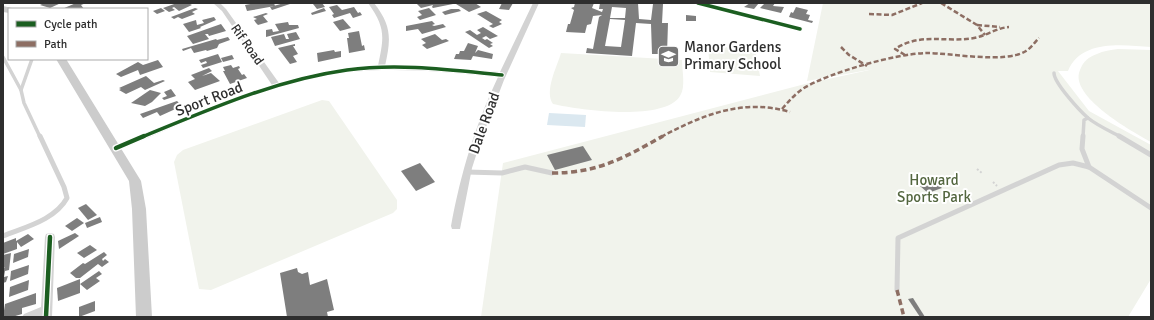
<svg xmlns="http://www.w3.org/2000/svg" width="1154" height="320" font-family="Signika,sans-serif">
  <rect width="100%" height="100%" fill="#fff"/>
  <!-- green -->
  <g fill="#f1f3ec">
    <path d="M823,3H1151V47C1123,45 1081,39 1068,71H1058L1089,111L1151,145V279L1128,317H481L503,163L805,84L874,69L807,81Z"/>
    <path d="M708,46L755,49L760,76L710,72Z"/>
    <path d="M1118,49L1151,50V142C1133,132 1068,96 1080,70C1083,62 1088,57 1097,54C1103,51 1111,50 1118,49Z"/>
    <path d="M561,53L682,60C682,71 686,87 680,96C664,122 579,110 553,104C544,91 557,67 561,53Z"/>
    <path d="M322,100L329,101L397,200V209L393,213L211,290L199,289L174,162L177,155L183,150Z"/>
  </g>
  <!-- water -->
  <path fill="#dbe8f0" d="M549,113L586,115L585,127L547,125Z"/>
  <!-- building -->
  <g fill="#7e7e7e" fill-rule="evenodd">
    <path d="M44,3H61L50,8L40,5Z"/>
    <path d="M76,3H86L81,5L84,9H62Z"/>
    <path d="M177,3H188L192,5L179,11L174,7L172,8L175,10L169,12L163,8Z"/>
    <path d="M256,3H274L275,6L247,11L245,5Z"/>
    <path d="M284,3L290,4L272,10L270,7Z"/>
    <path d="M316,3H322L325,7L317,9L313,4Z"/>
    <path d="M416,3L437,4H453L433,8L432,7L433,5L421,8Z"/>
    <path d="M475,3L481,7L469,12L456,4Z"/>
    <path d="M502,3H513L509,10L499,9Z"/>
    <path d="M575,3H594L592,8L602,12L603,9H599L600,3H638L639,19L651,20L653,4H663L662,23H668L667,54H652L651,24L636,23L632,56L586,53L587,48L593,49L599,17L602,15L593,16L591,24L587,25L585,33L566,32L568,24H570L574,10L571,8L574,7ZM612,7L626,8L625,18H610ZM610,19L625,20L621,47L605,46Z"/>
    <path d="M750,3H759L754,9L744,7Z"/>
    <path d="M765,3H775L773,6L784,7L781,13L760,8Z"/>
    <path d="M337,5L342,10L354,7L358,13L360,12L362,15L353,18L350,13L334,18L332,15L334,14L329,7Z"/>
    <path d="M796,7L808,10L806,14L810,15L808,20L813,21L812,23L789,17L791,12L793,13Z"/>
    <path d="M161,8L165,11L157,14L153,11Z"/>
    <path d="M195,8L198,9L192,12L195,14L182,19L178,17L174,19L171,17Z"/>
    <path d="M324,8L326,11L312,15L311,13Z"/>
    <path d="M429,8L436,15L420,20L417,17L422,15L418,11Z"/>
    <path d="M451,9H459L461,11L445,15L442,12Z"/>
    <path d="M486,11L502,20L499,22L502,24L493,28L489,26L493,24L477,14Z"/>
    <path d="M266,13L268,14L263,16L268,22L258,25L256,23L254,20L257,19L253,17Z"/>
    <path d="M686,15L696,16V21H686Z"/>
    <path d="M214,17L216,20L200,27L201,28L189,32L183,24L196,20L197,25L204,23L202,20Z"/>
    <path d="M343,19L351,28L340,31L333,22Z"/>
    <path d="M432,21L435,24L432,25L434,26L443,24L446,27L422,34L418,29L406,31V26Z"/>
    <path d="M288,22L289,25H298L299,28L266,37V30L272,29L273,32L279,31L275,24Z"/>
    <path d="M221,24L226,31L209,36L208,34H205L209,39L193,44L187,36Z"/>
    <path d="M483,27L498,36L490,39L486,36L482,38L485,40L487,39L493,43L490,44L493,46L489,48L465,32L470,30L477,35L481,33L477,30Z"/>
    <path d="M359,31L362,46L364,45L365,50L349,53L347,38H349L348,33Z"/>
    <path d="M296,32L300,39L275,46L271,37L284,34L286,39H289L287,34Z"/>
    <path d="M435,34L442,40L446,39L449,41L427,49L422,45L426,43L421,39Z"/>
    <path d="M228,37L230,40L219,44L217,48L207,51L206,50L194,53L191,48L183,51L182,49L216,39L217,40Z"/>
    <path d="M468,43L478,46L475,53L478,50L493,54L492,59L473,56L471,60L454,59L456,54H459L460,51H464Z"/>
    <path d="M295,44V46H293L298,54L293,56L297,62L290,64L278,48Z"/>
    <path d="M334,50L335,52L341,51V57L318,62L317,53Z"/>
    <path d="M218,54L222,62L203,68L201,65L207,63L206,61L201,63L199,60Z"/>
    <path d="M232,55L234,59L223,62L221,58Z"/>
    <path d="M158,60L163,67L140,75L138,70L121,77L116,74L138,62L143,65Z"/>
    <path d="M231,65L233,68L239,66L240,68L238,69L242,75L244,74L247,78L230,84L223,71H225L223,67Z"/>
    <path d="M209,68L212,71L202,76L211,73L220,81L195,90L188,82L195,79L191,75Z"/>
    <path d="M146,76L154,83L163,80L165,81L145,90L141,87L126,94L119,90L121,89L119,88Z"/>
    <path d="M171,89L176,96L164,100L162,98L167,96L164,92Z"/>
    <path d="M150,90L161,93L152,102L145,106L131,103Z"/>
    <path d="M177,101L182,106L160,116L157,112L143,118L140,114Z"/>
    <path d="M583,146L592,160L555,170L547,155Z"/>
    <path d="M420,163L435,182L416,191L401,171Z"/>
    <path d="M934,181L942,188L928,193L920,186Z"/>
    <path d="M86,204L97,215L88,220L78,208Z"/>
    <path d="M100,217L102,222L87,228L85,223Z"/>
    <path d="M77,218L84,223L72,231L65,226Z"/>
    <path d="M75,233L79,236L59,249L58,241Z"/>
    <path d="M28,234L34,239L21,247L17,242V249L3,254V243L16,238V241Z"/>
    <path d="M90,245L97,250L84,258L77,253Z"/>
    <path d="M29,249L28,257L13,263L14,254Z"/>
    <path d="M104,252L107,255L102,259L103,261L105,259L109,262L102,267L98,264L80,278H76L70,273L83,263L85,264Z"/>
    <path d="M11,253L9,270L5,271L4,277L8,276L6,282L3,283V269L5,267L3,268V255Z"/>
    <path d="M29,265L28,274L10,281L11,271Z"/>
    <path d="M297,268L298,272L302,274L308,272L310,285L327,279L334,310L327,312L328,317H287L280,273Z"/>
    <path d="M99,271L102,274L96,278L100,281L87,290L80,284Z"/>
    <path d="M80,279V293L58,301L57,288Z"/>
    <path d="M29,280L28,290L9,297L10,287Z"/>
    <path d="M36,293V304L22,308V314L12,317H3L5,304Z"/>
    <path d="M913,298L925,317H920L908,299Z"/>
    <path d="M95,301V311L79,317V307Z"/>
  </g>
  <g fill="none" stroke-linecap="round" stroke-linejoin="round">
    <!-- path -->
    <g stroke="#d3d3d3" stroke-width="2" stroke-dasharray="2 2" stroke-linecap="butt">
      <path d="M977,169L983,174"/>
      <path d="M993,182L997,186"/>
    </g>
    <!-- lane-far1 -->
    <g stroke="#d3d3d3" stroke-width="3.5">
      <path d="M3,57L21,90"/>
      <path d="M32,59L21,90L24,103L40,137"/>
      <path d="M1054,73C1054,83 1080,111 1088,118C1098,126 1110,131 1121,137"/>
      <path d="M1083,137L1084,120L1088,118"/>
    </g>
    <!-- lane -->
    <g stroke="#d3d3d3" stroke-width="5">
      <path d="M1083,136L1082,149L1089,167"/>
      <path d="M1119,136L1151,155"/>
      <path d="M467,172L502,173L525,167L552,173"/>
      <path d="M3,236C25,227 55,220 67,198L64,187L40,136"/>
      <path d="M897,290L898,238L1059,165L1073,163L1089,167L1151,208"/>
    </g>
    <!-- street -->
    <g fill="#d3d3d3" fill-rule="evenodd">
      <path d="M213,3H220L226,9L279,83C311,73 344,67 378,66C384,37 386,28 368,3H374C392,26 391,39 385,66H425L500,72L533,3H539L504,80L481,140L472,168L460,229H452L451,226C461,172 475,126 498,77C448,72 398,67 349,72C270,81 192,120 119,150H113L112,148L113,146L228,100L272,85L222,11Z"/>
      <path d="M695,3H706L802,28L803,29L800,31Z"/>
      <path d="M50,233L54,234L55,237L52,317H22L24,314L41,307L45,237L46,234Z"/>
    </g>
    <!-- secondary -->
    <g fill="#ccc" fill-rule="evenodd">
      <path d="M3,6L12,8L13,9H9V13L3,12Z"/>
      <path d="M56,59H66L141,181L146,209L152,317H136L132,209L129,181Z"/>
    </g>
    <!-- quiet-far1 -->
    <g stroke="#8d6e63" stroke-width="2.5" stroke-dasharray="5 2.5" stroke-linecap="butt">
      <path d="M941,3L977,25L985,35"/>
      <path d="M869,14L892,15L922,3"/>
      <path d="M977,25L1000,27"/>
      <path d="M841,47L849,55L867,66"/>
      <path d="M905,55L895,49C921,32 945,43 974,38C986,36 996,28 1009,27"/>
      <path d="M782,109C789,101 795,94 804,88C831,72 895,54 926,53C952,53 1005,64 1026,51C1031,48 1035,42 1039,38"/>
      <path d="M661,137C702,115 743,98 790,112"/>
    </g>
    <!-- quiet -->
    <g stroke="#8d6e63" stroke-width="3.5" stroke-dasharray="6 3.5" stroke-linecap="butt">
      <path d="M552,173C598,173 624,158 663,136"/>
      <path d="M897,290L904,317"/>
    </g>
    <defs>
      <g id="cycleway-far1">
        <path d="M698,3L800,29"/>
        <path d="M142,137C208,110 275,80 347,70C398,63 451,70 502,75"/>
      </g>
      <g id="cycleway">
        <path d="M116,148L144,136"/>
        <path d="M46,317L50,237"/>
      </g>
    </defs>
    <!-- cycleway-far1 casing -->
    <use href="#cycleway-far1" stroke="#fff" stroke-width="5.5"/>
    <!-- cycleway casing -->
    <use href="#cycleway" stroke="#fff" stroke-width="7"/>
    <!-- cycleway-far1 -->
    <use href="#cycleway-far1" stroke="#1b5e20" stroke-width="3.5"/>
    <!-- cycleway -->
    <use href="#cycleway" stroke="#1b5e20" stroke-width="4.5"/>
  </g>
  <!-- icons -->
  <defs>
    <symbol id="school-square" viewBox="-11 -11 22 22"><rect x="-9" y="-9" width="18" height="18" rx="4" fill="#777" stroke="#fff"/><path d="M0-5L7-2L0 1L-7-2ZM-4 1L0 2.5L4 1V4Q0 6-4 4Z" fill="#fff"/></symbol>
  </defs>
  <g fill-rule="evenodd">
    <use href="#school-square" x="656" y="44" width="25" height="25"/>
  </g>
  <g text-anchor="middle" stroke-width="4" stroke-linejoin="round" paint-order="stroke">
    <!-- far-street labels -->
    <g font-size="13" fill="#2e2e2e" stroke="#fff">
      <text transform="translate(248 44) rotate(55)" y="5">Rif Road</text>
    </g>
    <!-- poi labels -->
    <g font-size="15" fill="#2e2e2e" stroke="#fff" text-anchor="start">
      <text x="684" y="52">Manor Gardens<tspan x="684" dy="17">Primary School</tspan></text>
    </g>
    <!-- street labels -->
    <g font-size="15" fill="#2e2e2e" stroke="#fff">
      <text transform="translate(209 99) rotate(-21)" y="5">Sport Road</text>
      <text transform="translate(484 123) rotate(-70)" y="5">Dale Road</text>
    </g>
    <!-- park labels -->
    <g font-size="15" fill="#53663f" stroke="#fff">
      <text x="934" y="185">Howard<tspan x="934" dy="17">Sports Park</tspan></text>
    </g>
  </g>
  <!-- border -->
  <rect width="1154" height="320" fill="none" stroke="#2e2e2e" stroke-width="8"/>
  <!-- legend -->
  <rect x="8" y="8" width="140" height="52" fill="#ffffff" stroke="#ababab"/>
  <rect x="16" y="21" width="20" height="6" fill="#1b5e20" stroke="#ababab"/>
  <text x="44" y="28" font-size="12" fill="#2e2e2e">Cycle path</text>
  <rect x="16" y="41" width="20" height="6" fill="#8d6e63" stroke="#ababab"/>
  <text x="44" y="48" font-size="12" fill="#2e2e2e">Path</text>
</svg>
